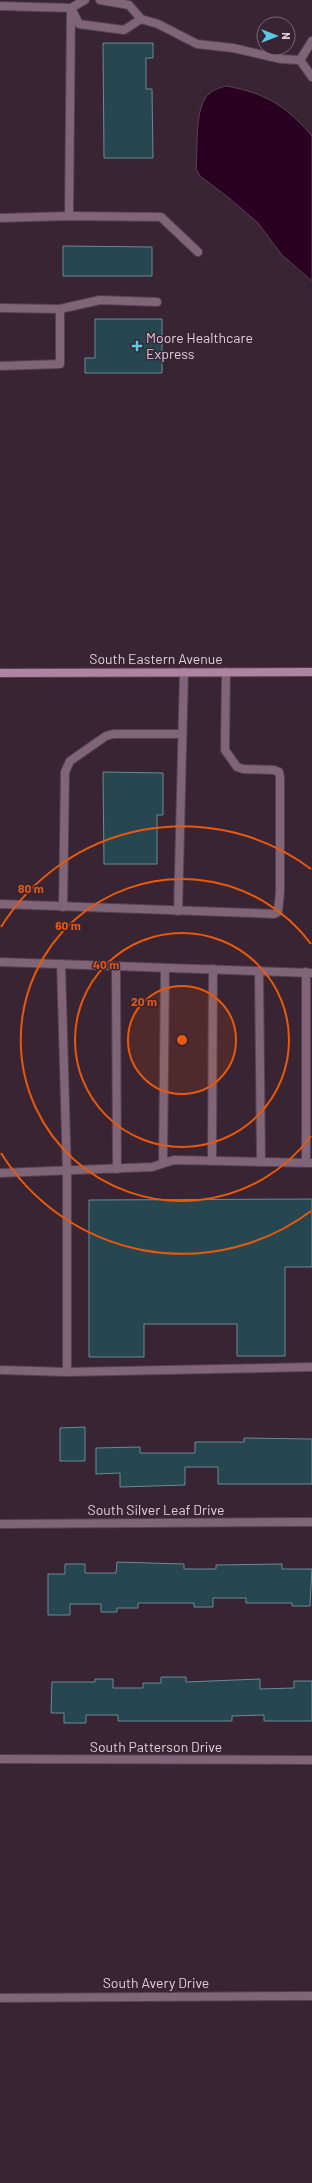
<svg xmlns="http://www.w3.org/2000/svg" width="312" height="2183" font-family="Barlow,sans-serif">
  <rect width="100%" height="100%" fill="#392433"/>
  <!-- water -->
  <path fill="#27011f" stroke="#5e3f57" d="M226,86C266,93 286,106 312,136V281L282,255L258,223L229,198L200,176L196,169C198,150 194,106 209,94C214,89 220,88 226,86Z"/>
  <!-- building -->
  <g fill="#274750" stroke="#698b94">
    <path d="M103,43H153V58H146V89H152L153,158H104Z"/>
    <path d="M63,246L152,247V276H63Z"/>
    <path d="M95,319H162V373H85V358H95Z"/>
    <path d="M103,772L163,773V815H157V864H104Z"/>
    <path d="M312,1199V1267H285V1356H237V1324H144V1357H89V1200Z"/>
    <path d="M85,1427V1461H60V1428Z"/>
    <path d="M244,1438L312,1439V1484H218V1467H185V1485L120,1487V1473L96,1474V1448L140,1447V1453H195V1442H244Z"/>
    <path d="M117,1562L184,1564V1569H216V1565L282,1564V1569H312L310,1606H292V1603H246V1598H213V1607H194V1603H138V1608H117V1612H101V1604H70V1615H48V1574H65V1564H85V1573H116Z"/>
    <path d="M161,1677H186V1682L260,1679V1689L294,1688V1681H312V1721H264V1715L232,1716V1721H118V1715H86V1723H64V1713H51L52,1682H95V1679H113V1688H143V1683H161Z"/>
  </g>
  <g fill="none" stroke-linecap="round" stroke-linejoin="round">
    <defs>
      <g id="service">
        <path d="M85,0L71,8L79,24L124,30L141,19L129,5L100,0"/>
        <path d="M0,6L71,8L69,216"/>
        <path d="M141,19L158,24L197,44L233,48L281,59L300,60L312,41"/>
        <path d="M300,60L312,77"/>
        <path d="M0,218L69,216L161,217L198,252"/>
        <path d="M0,308L60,309L100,300L157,302"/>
        <path d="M0,366L60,364V309"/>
        <path d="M0,904L252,913L274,914L278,912L280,892V777L279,772L274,770L243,769L237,767L225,750L226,672"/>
        <path d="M63,907L65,772L70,761L106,736L113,734H182"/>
        <path d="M178,911L184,672"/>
        <path d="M0,962L312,973"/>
        <path d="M116,966L117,1169"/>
        <path d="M259,971L261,1162"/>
        <path d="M212,1161L213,969"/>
        <path d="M163,1163L165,968"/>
        <path d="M306,1163V972"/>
        <path d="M0,1173L152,1167L174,1160L312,1163"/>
        <path d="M0,1370L67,1372V1172L61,964"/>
        <path d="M67,1372L312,1367"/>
      </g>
      <g id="minor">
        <path d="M0,1524L312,1522"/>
        <path d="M0,1759L312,1760"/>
        <path d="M0,1998L312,1996"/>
      </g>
      <path id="secondary" d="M0,673L312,672"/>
    </defs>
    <!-- service casing -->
    <use href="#service" stroke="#54404e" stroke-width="10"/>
    <!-- minor casing -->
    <use href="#minor" stroke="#54404e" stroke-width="10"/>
    <!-- secondary casing -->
    <use href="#secondary" stroke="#54404e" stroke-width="10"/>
    <!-- service -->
    <use href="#service" stroke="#7f6577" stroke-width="8"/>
    <!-- minor -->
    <use href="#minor" stroke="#7f6577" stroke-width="8"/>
    <!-- secondary -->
    <use href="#secondary" stroke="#af84a2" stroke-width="8"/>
  </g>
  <!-- distance rings -->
  <circle cx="182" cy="1040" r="54" fill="#e8590c" fill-opacity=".12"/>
  <g fill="none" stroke="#e8590c" stroke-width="2">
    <circle cx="182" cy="1040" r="54"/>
    <circle cx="182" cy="1040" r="107"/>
    <path d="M311 1136A161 161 0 1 1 311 944"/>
    <path d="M311 1211A214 214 0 0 1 1 1153M1 927A214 214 0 0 1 311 869"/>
  </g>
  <!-- markers -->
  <path fill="#59c8e4" stroke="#392433" stroke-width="1.5" d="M135 340h4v4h4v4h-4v4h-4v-4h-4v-4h4z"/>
  <g text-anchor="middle" stroke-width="3" stroke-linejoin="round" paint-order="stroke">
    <!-- poi labels -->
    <g font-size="14" fill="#dfd0da" stroke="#392433" text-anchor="start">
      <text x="146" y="343">Moore Healthcare<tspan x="146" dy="16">Express</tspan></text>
    </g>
    <!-- street labels -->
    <g font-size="14" fill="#dfd0da" stroke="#392433">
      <text x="156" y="664">South Eastern Avenue</text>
      <text x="156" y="1515">South Silver Leaf Drive</text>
      <text x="156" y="1752">South Patterson Drive</text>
      <text x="156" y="1988">South Avery Drive</text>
    </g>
  </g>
  <circle cx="182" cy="1040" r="6" fill="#e8590c" stroke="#392433" stroke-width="2"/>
  <g font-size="12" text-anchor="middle" font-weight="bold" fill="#e8590c" stroke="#392433" stroke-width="3" stroke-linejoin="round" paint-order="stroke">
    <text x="31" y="893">80 m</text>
    <text x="68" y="930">60 m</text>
    <text x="106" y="969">40 m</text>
    <text x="144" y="1006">20 m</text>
  </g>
  <!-- north arrow -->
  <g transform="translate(276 36) rotate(90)"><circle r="19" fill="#392433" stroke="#7b6976"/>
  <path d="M0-3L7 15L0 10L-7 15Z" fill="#59c8e4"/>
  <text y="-6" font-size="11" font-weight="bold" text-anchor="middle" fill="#dfd0da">N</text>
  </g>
</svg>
